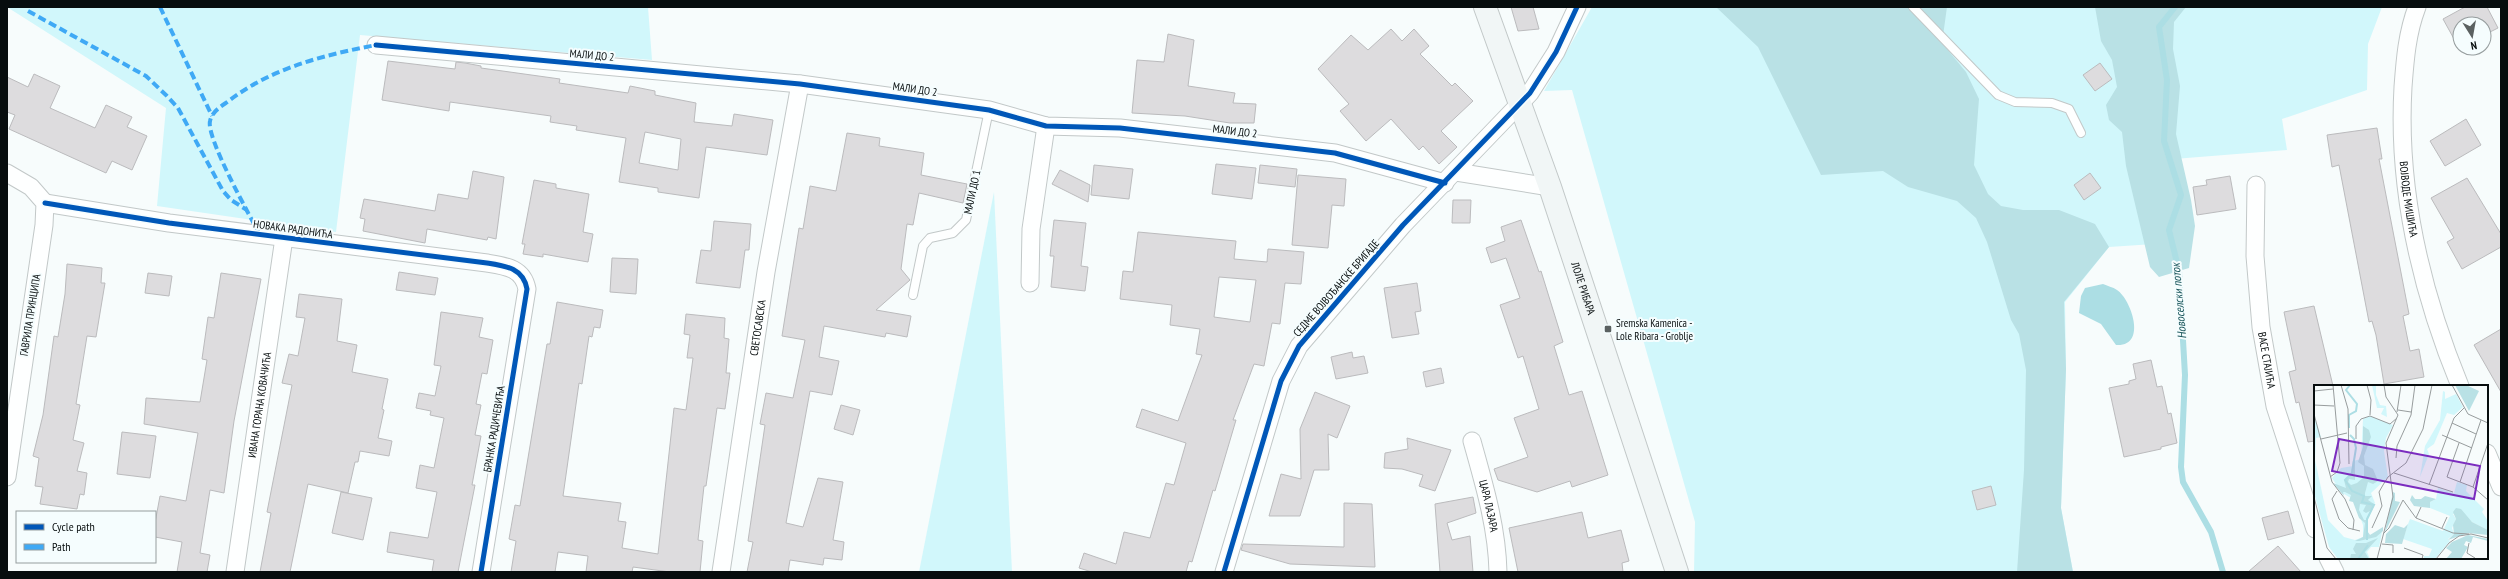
<svg xmlns="http://www.w3.org/2000/svg" width="2508" height="579" font-family="'PT Sans Narrow',sans-serif">
  <rect width="100%" height="100%" fill="#f7fcfc"/>
  <!-- green -->
  <g fill="#d1f7fb">
    <path d="M7,7H648L652,60L360,35L336,232L157,206L166,108Z"/>
    <path d="M1592,7H2382L2368,44L2367,90L2282,119L2287,150L2174,159L2184,242L2109,247L2065,302L2066,369L2061,508L2073,572H1694L1695,522L1572,90L1544,91Z"/>
    <path d="M994,192L1012,572H919Z"/>
  </g>
  <!-- forest -->
  <g fill="#b9e1e5">
    <path d="M1716,7H1947L1942,43L1966,72L1979,99L1974,165L1988,194L2001,206L2023,210H2059L2095,224L2109,247L2064,302L2066,369L2061,508L2073,572H2017L2024,470L2026,370L2019,334L2011,320L1987,242L1976,218L1957,201L1908,187L1883,171L1821,175L1758,47Z"/>
    <path d="M2095,7H2186L2174,22L2173,49L2180,86L2176,134L2191,200L2195,226L2189,268L2159,277L2150,267L2126,166L2122,132L2109,120L2106,105L2117,87L2112,60L2101,41Z"/>
  </g>
  <!-- water -->
  <path fill="#acdee4" d="M2103,284C2107,286 2113,287 2117,290C2131,299 2148,347 2116,345L2101,324L2079,313L2081,296L2085,288Z"/>
  <g fill="none" stroke-linecap="round" stroke-linejoin="round">
    <!-- stream -->
    <path stroke="#acdee4" stroke-width="6" d="M2175,7L2159,27L2167,80L2164,141L2181,195L2169,230L2179,271L2185,375L2181,467L2183,482L2211,532L2223,572"/>
  </g>
  <!-- building -->
  <g fill="#dddcde" stroke="#bbbbbd" fill-rule="evenodd">
    <path d="M1511,7H1533L1539,29L1518,31Z"/>
    <path d="M2465,7H2487L2498,28L2484,35V24H2460L2459,48L2443,19Z"/>
    <path d="M1391,29L1402,41L1414,29L1429,46L1420,54L1452,86L1455,83L1473,101L1441,131L1457,147L1439,164L1423,146L1419,150L1391,119L1366,141L1340,111L1349,104L1318,69L1351,35L1368,50Z"/>
    <path d="M1168,34L1194,40L1188,86L1235,93L1233,103L1256,104L1254,123H1230L1185,116L1132,113L1137,60L1164,62Z"/>
    <path d="M388,61L455,69L456,62L465,63L481,66V68L560,79L559,83L628,93L630,86L655,91V95L696,103L694,122L732,126L734,114L773,120L767,155L706,147L699,198L658,192V188L619,182L626,138L576,130L577,126L550,122L551,116L450,102L449,111L382,100ZM645,132L681,139L678,170L639,163Z"/>
    <path d="M2100,63L2112,79L2095,91L2083,75Z"/>
    <path d="M34,74L60,86L50,108L95,128L106,105L132,117L127,127L147,136L132,170L112,161L106,173L9,129L15,115L7,112V77L28,87Z"/>
    <path d="M2466,119L2481,145L2445,166L2430,141Z"/>
    <path d="M2377,128L2382,159H2379L2409,314L2403,316L2410,351L2419,349L2424,377L2384,384L2376,335L2372,321L2369,322L2339,165L2332,167L2327,135Z"/>
    <path d="M847,133L880,138L879,146L924,153L921,175L967,184L963,203L919,193L913,225L907,224L901,269L910,280L876,310L911,316L907,337L886,333L885,337L824,326L819,357L839,361L832,395L810,391L786,523L803,527L818,478L843,482L833,540L844,542L842,560L824,558L823,565L790,560L788,572H747L753,542L748,541L765,425L760,424L766,393L793,398L805,340L782,336L799,228L803,229L810,186L836,191Z"/>
    <path d="M1216,164L1256,168L1252,199L1212,194Z"/>
    <path d="M1094,165L1133,169L1129,199L1091,195Z"/>
    <path d="M1260,165L1297,169L1295,187L1258,183Z"/>
    <path d="M1060,170L1090,185L1088,202L1052,184Z"/>
    <path d="M473,171L504,177L496,239L488,237L487,240L427,229L425,243L363,231L365,219L360,218L364,199L435,211L438,194L468,199Z"/>
    <path d="M2090,173L2101,188L2084,200L2074,185Z"/>
    <path d="M1298,175L1346,179L1344,206L1332,205L1328,248L1292,245Z"/>
    <path d="M2230,176L2236,209L2197,215L2193,187L2207,185L2206,180Z"/>
    <path d="M2467,178L2501,234V247L2462,269L2447,242L2454,238L2431,198Z"/>
    <path d="M534,180L556,184V188L589,194L583,232L593,234L588,262L543,254V257L523,254L525,244H522Z"/>
    <path d="M1453,200H1471L1470,223H1452Z"/>
    <path d="M1054,220L1086,223L1081,266L1088,267L1085,291L1051,287L1054,256H1050Z"/>
    <path d="M1521,220L1539,272L1541,271L1563,342L1554,346L1569,395L1582,391L1608,475L1572,487L1570,481L1537,492L1498,480L1494,469L1528,457L1514,418L1539,409L1523,356L1518,358L1500,305L1520,298L1506,258L1491,263L1486,248L1505,241L1501,227Z"/>
    <path d="M714,221L751,224L749,250H745L740,288L696,283L701,250L711,251Z"/>
    <path d="M1138,232L1236,241L1234,259L1267,262L1268,249L1304,252L1301,284L1285,283L1280,324L1272,323L1264,366L1254,364L1233,420H1236L1215,491L1213,490L1192,562L1189,561L1186,572H1092L1079,568L1084,553L1116,564L1124,532L1150,538L1166,483L1174,485L1186,443L1136,427L1142,409L1178,421L1202,355L1196,354L1200,329L1170,325L1172,305L1120,299L1123,271L1133,272ZM1219,277L1256,280L1250,322L1214,317Z"/>
    <path d="M612,258L638,259L636,294L610,292Z"/>
    <path d="M67,264L102,268L101,283H105L96,337L87,336L76,404L80,405L73,440L84,443L77,471L87,473L84,495L80,494L77,509L40,504L43,487L35,486L39,458L33,456L43,415L54,336L58,337L65,294Z"/>
    <path d="M399,272L438,278L435,295L396,290Z"/>
    <path d="M148,273L172,276L169,296L145,293Z"/>
    <path d="M221,273L261,279L234,421L224,493L210,490L200,553L210,555L207,572H177L182,542L155,537V523L160,496L186,501L198,433L144,424L146,398L200,402L207,360L202,359L208,317L214,318Z"/>
    <path d="M1417,283L1421,311L1415,312L1419,334L1392,338L1384,288Z"/>
    <path d="M299,294L342,299L337,341L357,345L352,372L388,379L382,409L384,410L378,438L392,441L389,456L360,451L358,462H355L348,493L308,484L290,572H260L271,513L267,512L292,385L282,383L289,354L298,356L305,318L296,317Z"/>
    <path d="M557,302L603,310L600,328L594,327L592,337L589,336L582,384L579,383L563,496L621,503L618,521L626,522L622,548L658,554L674,408L686,410L693,358H687L690,335L684,334L686,314L725,318L724,338L729,339L726,373H730L725,409L717,408L706,486H704L698,540L703,541L700,572H670L633,567L632,572H586L588,556L558,552L555,572H511L516,541L509,539L515,505L520,506L547,344H550Z"/>
    <path d="M2314,306L2333,386H2315V441L2308,442L2299,402L2296,403L2289,372L2296,370L2284,312Z"/>
    <path d="M441,312L483,318L479,337L493,340L487,374L482,373L476,404L481,405L475,435L481,436L472,485H475L458,572H432L434,560L387,552L390,532L428,538L437,492L416,488L420,465L434,468L444,418L430,415L431,411L416,408L419,393L435,396L441,366L434,365Z"/>
    <path d="M2501,329V392L2474,345Z"/>
    <path d="M1352,352L1353,358L1364,356L1368,373L1336,379L1331,357Z"/>
    <path d="M2151,360L2157,387L2162,386L2168,414L2171,413L2177,443L2161,447V449L2124,457L2109,388L2129,384V381L2136,379L2133,364Z"/>
    <path d="M1441,368L1444,383L1426,387L1423,372Z"/>
    <path d="M1315,392L1350,406L1337,438L1328,434L1329,470H1314L1300,516H1269L1281,474L1301,479L1300,429Z"/>
    <path d="M841,405L860,410L853,435L834,429Z"/>
    <path d="M122,432L156,436L150,478L117,474Z"/>
    <path d="M1407,438L1451,450L1435,491L1419,486L1423,475L1402,469L1384,468L1385,453L1408,449Z"/>
    <path d="M1991,486L1996,505L1977,510L1972,491Z"/>
    <path d="M341,492L372,498L363,540L332,533Z"/>
    <path d="M1473,497L1476,513L1447,523L1452,540L1470,536L1473,572H1440L1435,504Z"/>
    <path d="M1344,503L1372,504L1375,567L1290,564L1241,550L1243,544L1344,547Z"/>
    <path d="M2288,511L2294,533L2268,540L2262,518Z"/>
    <path d="M1582,512L1588,538L1621,530L1629,561L1622,563L1623,572H1518L1509,528Z"/>
    <path d="M2278,546L2301,572H2248Z"/>
  </g>
  <g fill="none" stroke-linecap="round" stroke-linejoin="round">
    <defs>
      <g id="lane">
        <path d="M1913,7L1998,95L2015,102L2052,103L2069,109L2081,133"/>
        <path d="M913,295L923,246L930,238L953,233L966,220L989,110"/>
      </g>
      <g id="street">
        <path id="s1" d="M2417,7C2407,33 2405,60 2403,87C2397,190 2421,291 2460,386"/>
        <path d="M376,45L800,84L989,110L1046,126L1120,128L1335,153L1445,183"/>
        <path d="M1456,172L1550,187"/>
        <path d="M7,173L31,187L45,203L44,225L7,477"/>
        <path id="s2" d="M2256,185L2255,256L2261,327L2275,406L2315,529"/>
        <path d="M45,203L169,223L487,263C506,266 523,268 527,289L481,572"/>
        <path d="M1030,283L1031,229L1046,126"/>
        <path id="s3" d="M1472,441C1484,484 1497,527 1498,572"/>
        <path d="M2487,453L2501,487"/>
        <path d="M2328,558L2335,572"/>
        <path id="s4" d="M235,572L284,238"/>
        <path id="s5" d="M721,572L766,272L800,84"/>
        <path d="M1224,572L1281,381L1299,346L1403,225L1530,93L1556,52L1577,7"/>
      </g>
      <g id="secondary">
        <path id="s6" d="M1485,7L1550,187L1677,572"/>
      </g>
    </defs>
    <!-- lane casing -->
    <use href="#lane" stroke="#c2c8c8" stroke-width="10"/>
    <!-- street casing -->
    <use href="#street" stroke="#c2c8c8" stroke-width="19"/>
    <!-- secondary casing -->
    <use href="#secondary" stroke="#c2c8c8" stroke-width="24"/>
    <!-- lane -->
    <use href="#lane" stroke="#feffff" stroke-width="8"/>
    <!-- street -->
    <use href="#street" stroke="#feffff" stroke-width="17"/>
    <!-- secondary -->
    <use href="#secondary" stroke="#f1f6f6" stroke-width="22"/>
    <!-- quiet -->
    <g stroke="#3fa9f5" stroke-width="4" stroke-dasharray="8 4" stroke-linecap="butt">
      <path d="M160,7L212,116"/>
      <path d="M28,11L146,76L167,96L178,108L223,191L231,200L247,210"/>
      <path d="M260,235C250,216 206,138 210,121C212,111 222,106 230,100C272,68 324,55 376,45"/>
    </g>
    <defs>
      <g id="cycleway">
        <path d="M376,45L800,84L989,110L1046,126L1120,128L1335,153L1445,183"/>
        <path d="M45,203L169,223L487,263C506,266 523,268 527,289L481,572"/>
        <path d="M1224,572L1281,381L1299,346L1403,225L1530,93L1556,52L1577,7"/>
      </g>
    </defs>
    <!-- cycleway casing -->
    <use href="#cycleway" stroke="#f5fdfe" stroke-width="8"/>
    <!-- cycleway -->
    <use href="#cycleway" stroke="#0057b8" stroke-width="5"/>
  </g>
  <!-- markers -->
  <rect fill="#5b6161" stroke="#f5fdfe" stroke-width="1.5" x="1604" y="325" width="8" height="8" rx="2"/>
  <g text-anchor="middle" stroke-width="4" stroke-linejoin="round" paint-order="stroke">
    <!-- street labels -->
    <g font-size="11" fill="#070d0e" stroke="#f5fdfe">
      <text transform="translate(592 55) rotate(5)" y="4">МАЛИ ДО 2</text>
      <text transform="translate(915 89) rotate(8)" y="4">МАЛИ ДО 2</text>
      <text transform="translate(1235 131) rotate(7)" y="4">МАЛИ ДО 2</text>
      <text transform="translate(972 192) rotate(-78)" y="4">МАЛИ ДО 1</text>
      <text dy="4" stroke="none"><textPath href="#s1" startOffset="194">ВОЈВОДЕ МИШИЋА</textPath></text>
      <text transform="translate(293 229) rotate(8)" y="4">НОВАКА РАДОНИЋА</text>
      <text transform="translate(1336 288) rotate(-49)" y="4">СЕДМЕ ВОЈВОЂАНСКЕ БРИГАДЕ</text>
      <text dy="4" stroke="none"><textPath href="#s6" startOffset="298">ЛОЛЕ РИБАРА</textPath></text>
      <text transform="translate(30 315) rotate(-81)" y="4">ГАВРИЛА ПРИНЦИПА</text>
      <text dy="4" stroke="none"><textPath href="#s5" startOffset="247">СВЕТОСАВСКА</textPath></text>
      <text dy="4" stroke="none"><textPath href="#s2" startOffset="176">ВАСЕ СТАЈИЋА</textPath></text>
      <text dy="4" stroke="none"><textPath href="#s4" startOffset="169">ИВАНА ГОРАНА КОВАЧИЋА</textPath></text>
      <text transform="translate(494 429) rotate(-81)" y="4">БРАНКА РАДИЧЕВИЋА</text>
      <text dy="4" stroke="none"><textPath href="#s3" startOffset="67">ЦАРА ЛАЗАРА</textPath></text>
    </g>
    <!-- poi labels -->
    <g font-size="11" fill="#070d0e" stroke="#f5fdfe" text-anchor="start">
      <text x="1616" y="327">Sremska Kamenica -<tspan x="1616" dy="13">Lole Ribara - Groblje</tspan></text>
    </g>
    <!-- water labels -->
    <g font-size="12" font-style="italic" fill="#1b575c" stroke="#f5fdfe">
      <text transform="translate(2179 301) rotate(-95)" y="4">Новоселски поток</text>
    </g>
  </g>
  <!-- overview -->
  <g transform="translate(2314 385)">
    <rect width="174" height="174" fill="#f7fcfc"/>
    <path d="M58,0H62V10L66,20L72,21L73,32L67,29L70,23H63ZM129,6L131,7V14L142,9L149,22L140,30L133,28L120,59L113,64L115,69L106,92L111,61L126,35ZM0,30L7,52L2,53L1,75L14,135L30,152L41,155L49,152V140L40,115L27,107L18,93L27,83L39,81V76L47,74L49,34L56,31L79,40L72,53L70,66L74,92L57,108L61,118L54,135L53,146L56,150L68,147L65,162H57L53,167L56,174H24L15,162L0,108ZM143,97L153,100L152,106L170,124L168,127L174,136V145L158,137L149,129H139L142,134L138,143L140,149L134,154L136,156L121,174H110V171H115L118,164L89,154L94,139L96,134L129,146L136,131L116,123V117L122,114L124,103L140,108Z" fill="#d1f7fb"/>
    <path d="M141,0H152L165,6L155,26ZM49,41L55,45L57,52L50,71L51,80L59,84L64,96L59,99L54,97L51,108V111H58L54,115L60,119L58,125L52,128L49,126L52,120L46,119L45,125L50,135H54L53,146L56,150L69,142V146L62,152L45,156H41L49,152L51,138L45,133L39,117L35,116L37,110L31,107H29L30,111L19,98L32,103L30,95L37,89L39,75H41V95L35,94L34,97L37,100L43,98L50,92V81L44,77L49,62ZM79,107L81,108V116L86,117L71,147ZM98,110L101,114H107L111,111L122,114L116,117V123L100,121L96,115ZM142,123L147,124L158,137L174,145V150L154,148L134,155L140,149L139,140L142,134L139,127ZM94,139L88,159L71,158L72,149L81,140L90,143ZM154,150L174,154V156L159,152L157,158L152,156L150,160L154,162L147,174H132L138,167L132,163L138,157ZM64,153L51,167L55,174H36L37,169H42L39,164L42,158H52Z" fill="#b9e1e5"/>
    <path fill="none" stroke="#acdee4" stroke-width="2" d="M35,43V30L42,26L43,19L32,5L36,0M36,50L40,54L42,63L38,88L31,95L38,106L50,111L48,117L60,120L53,134V155M44,174L54,160"/>
    <path fill="none" stroke="#979c9d" stroke-width="1" d="M27,0L34,24L35,79M53,0L57,15L56,30M138,0L154,29L174,38M0,6L19,4M0,20L20,21M84,25L97,27M83,27L87,0M0,29L18,97L31,114L40,135L39,145M138,38L162,49M128,50L158,63M7,54L33,48M42,54V41L47,34L56,31L76,39L83,33M145,58L133,92L159,102M174,58L159,102L174,115M82,73L83,61L97,30L101,0M80,88L139,107M16,92L23,87L26,78L19,0M146,97L167,35M115,100L140,33L150,23M23,106L18,114L25,134L34,143L46,146M0,112L13,163L22,174M102,133L107,122M58,143L68,121L65,107L69,100L74,92L92,78L109,44L118,0M128,143L133,132M69,149L75,143L89,115L102,133L139,148L155,149M155,158L153,168L161,173M68,159L79,160V168M90,163L109,170L108,174M63,174L79,112L72,58L84,30L72,12L70,0M122,174L135,158L145,151L157,149L174,153"/>
    <path fill="#7b2cbf" fill-opacity="0.15" stroke="#7b2cbf" stroke-width="2" d="M25,54L166,81L160,114L18,86Z"/>
    <rect width="174" height="174" fill="none" stroke="#070d0e" stroke-width="2"/>
  </g>
  <!-- border -->
  <rect width="2508" height="579" fill="none" stroke="#070d0e" stroke-width="16"/>
  <!-- legend -->
  <rect x="16" y="511" width="140" height="52" fill="#f5fdfe" stroke="#969d9e"/>
  <rect x="24" y="524" width="20" height="6" fill="#0057b8" stroke="#969d9e"/>
  <text x="52" y="531" font-size="12" fill="#070d0e">Cycle path</text>
  <rect x="24" y="544" width="20" height="6" fill="#3fa9f5" stroke="#969d9e"/>
  <text x="52" y="551" font-size="12" fill="#070d0e">Path</text>
  <!-- north arrow -->
  <g transform="translate(2472 36) rotate(169)"><circle r="19" fill="#f5fdfe" stroke="#969d9e"/>
  <path d="M0-3L7 15L0 10L-7 15Z" fill="#5b6161"/>
  <text y="-6" font-size="11" font-weight="bold" text-anchor="middle" fill="#070d0e">N</text>
  </g>
</svg>
